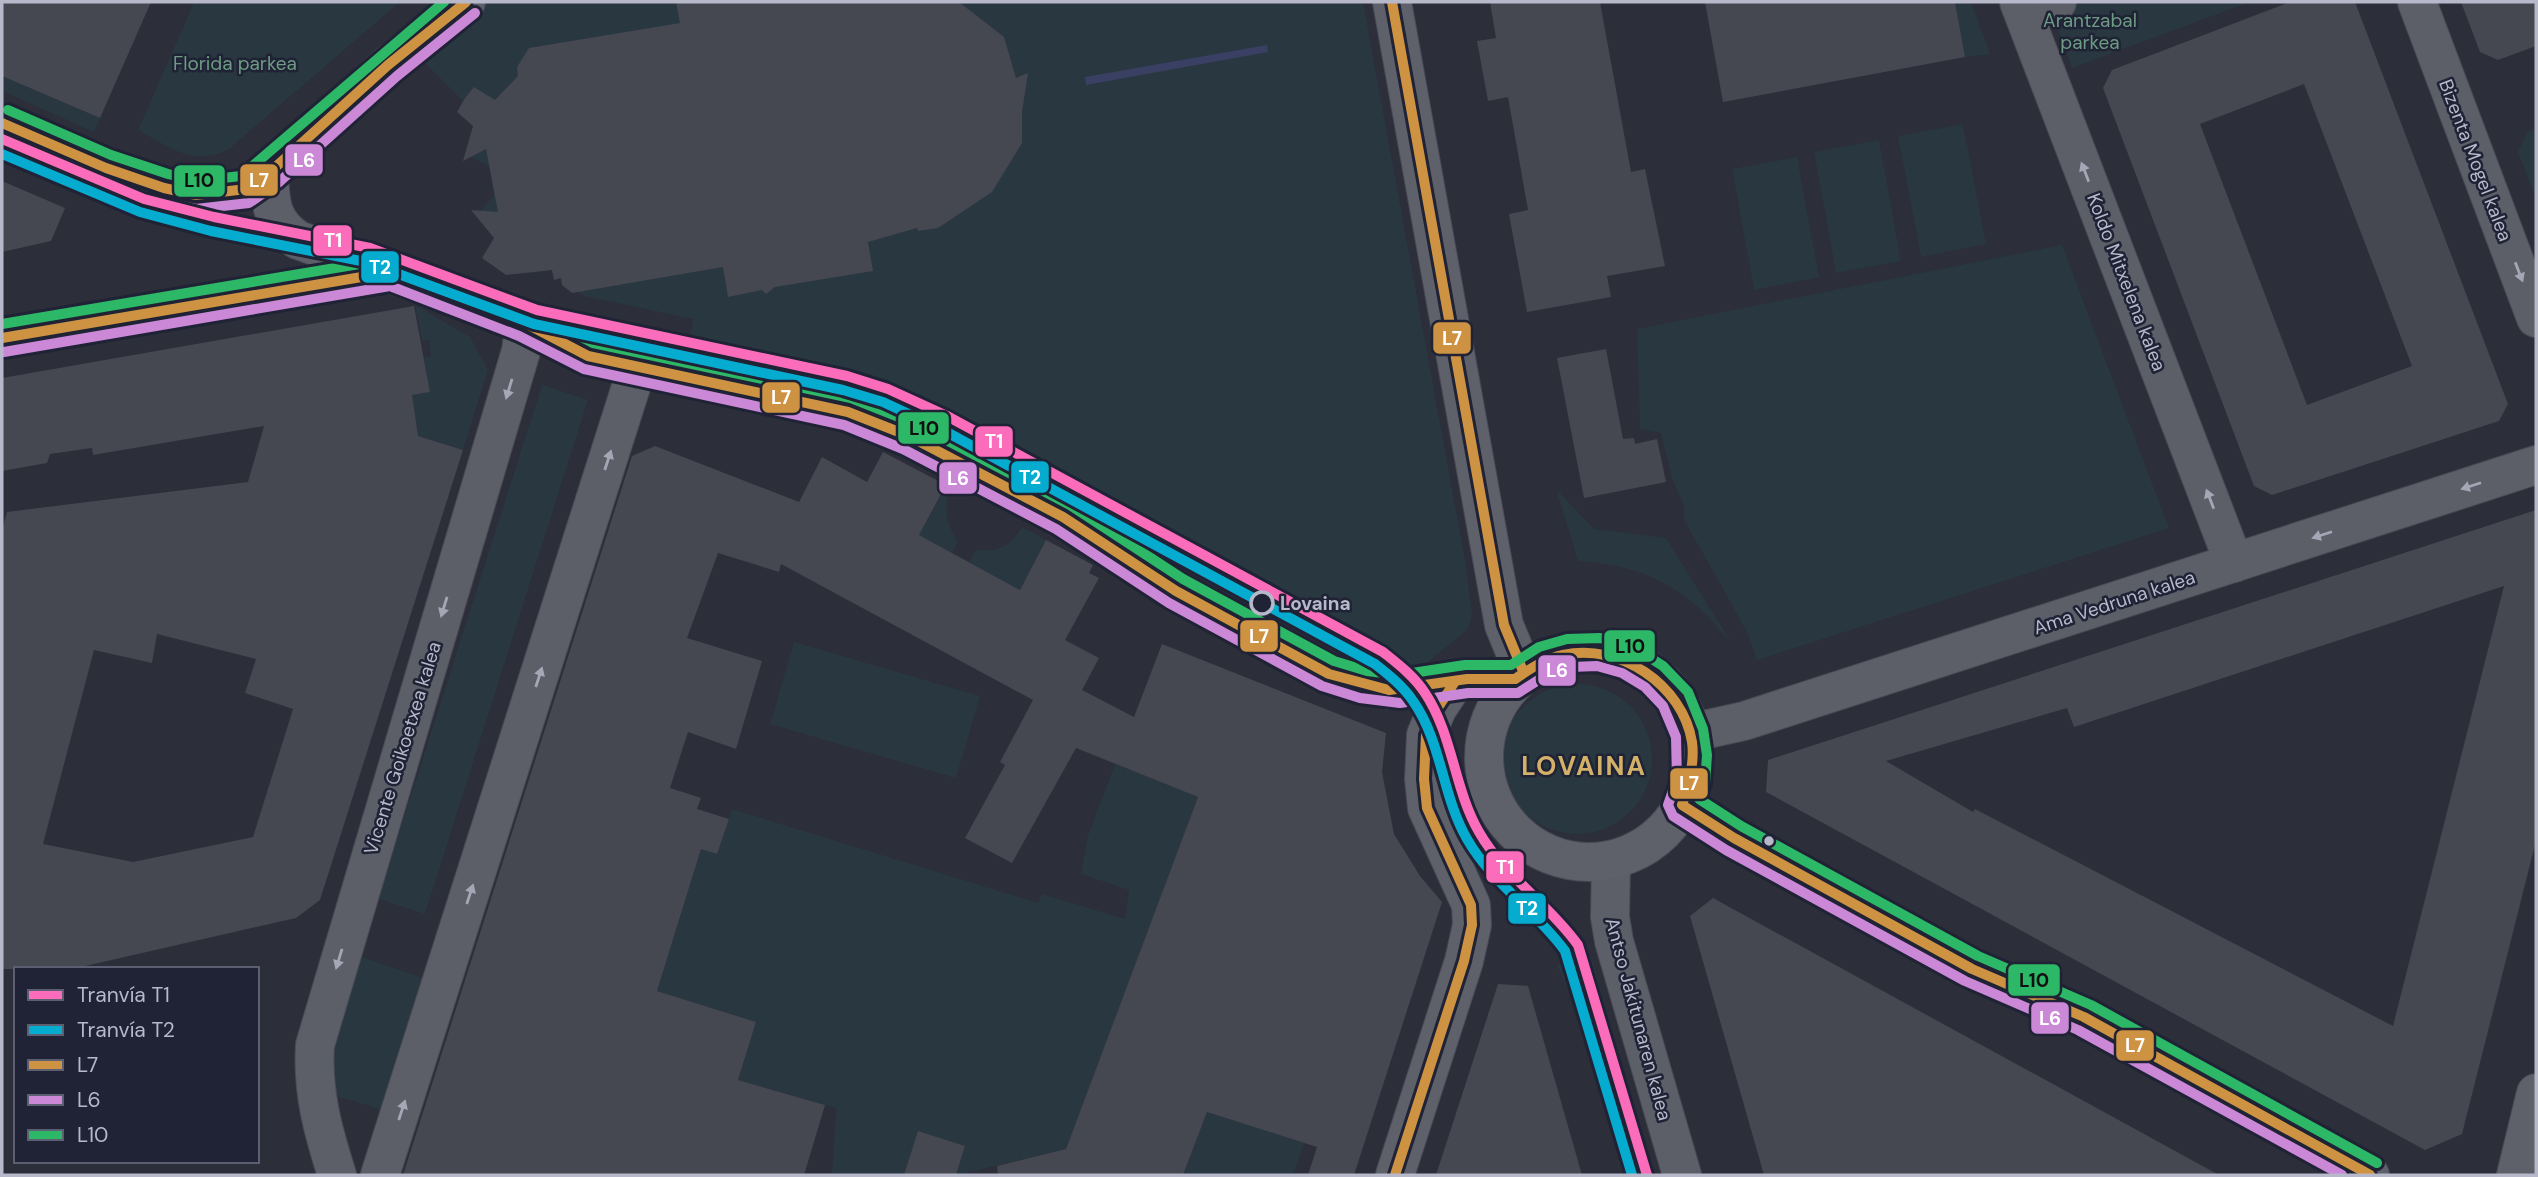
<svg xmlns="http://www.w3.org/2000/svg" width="2538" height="1177" font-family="'DM Sans',sans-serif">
  <rect width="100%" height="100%" fill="#2c2e3a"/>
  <!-- green -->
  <g fill="#293740" fill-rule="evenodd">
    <path d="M194,2H400L229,149C194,168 169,147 138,130Z"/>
    <path d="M486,2H1363L1465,560L1472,614L1468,629L1423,666L1405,674L1352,662L1331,648L1127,538L685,365L693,319L584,296L562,283L560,279L554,280L552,270C522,275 504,278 483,256L497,241L485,222L476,216L494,195L489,166L465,154L467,147L471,146L476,122L458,113L463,101L418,56Z"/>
    <path d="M1955,2H1971L1990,54L1965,57Z"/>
    <path d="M2048,2H2250L2072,68Z"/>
    <path d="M2,76L100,118L94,132L2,91Z"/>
    <path d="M1963,124L1986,244L1921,257L1898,136Z"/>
    <path d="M2536,128V199L2518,152L2527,132Z"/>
    <path d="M1879,140L1901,261L1836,273L1814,152Z"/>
    <path d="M1797,157L1819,277L1754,290L1732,169Z"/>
    <path d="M2062,245L2169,528L1757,660L1746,630L1684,520V506L1673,481L1661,433L1640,429L1637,329Z"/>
    <path d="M415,305L470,337L488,370L463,450L418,436L409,404L412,395L430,392L424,358L431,356L429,340L422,341Z"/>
    <path d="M542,385L588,400L425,914L378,899Z"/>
    <path d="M946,485L949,487C944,509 946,523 958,542L952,553L909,530L926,523Z"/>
    <path d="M1556,489L1594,529L1666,538L1732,644C1688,589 1649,566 1578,561Z"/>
    <path d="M1022,527L1046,540L1020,590L969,562L976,550C999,552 1009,547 1022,527Z"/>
    <path d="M794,642L980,696L956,778L770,724Z"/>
    <circle cx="1577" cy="759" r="75"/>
    <path d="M1115,764L1198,797L1066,1149L957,1175H832L836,1108L738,1080L756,1022L657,991L701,849L717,854L732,809L1038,903L1042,894L1125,919L1129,890L1081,874L1088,835ZM918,1131L965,1146L957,1173Z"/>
    <path d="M353,954L432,981L387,1111L329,1094L326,1073Z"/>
    <path d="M1591,956L1633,1102L1606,1109L1578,1013L1557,965Z"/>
    <path d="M1207,1112L1304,1143L1293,1175H1183Z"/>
  </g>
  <!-- water -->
  <path fill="#394063" d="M1267,45L1268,52L1086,85L1085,77Z"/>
  <!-- building -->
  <g fill="#454751" fill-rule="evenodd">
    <path d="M2,2H151L100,118L2,76Z"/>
    <path d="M676,2H959L1004,37L1016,78L1028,73L1022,112V143L992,192L938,228L918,231L917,228L868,242L873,271L775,287L766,294L762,290L728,297L723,267L572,293L562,285L561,278L554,280L552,270L506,275L482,258L494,238L471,210L498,212L486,149L463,161L473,126L457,112L465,98L474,87L495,100L518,76L517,67L529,48L680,23Z"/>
    <path d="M1490,2H1600L1631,172L1645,169L1665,266L1607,276L1611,297L1527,312L1509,214L1528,210L1508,97L1488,101L1477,41L1496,38Z"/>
    <path d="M1705,2H1955L1965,57L1723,102Z"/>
    <path d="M2290,2H2355L2508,404L2499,421L2272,495L2254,486L2103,88L2112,70ZM2304,84L2412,366L2307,405L2200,124Z"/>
    <path d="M2461,2H2536V46L2498,60L2480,52Z"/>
    <path d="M2,181L65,208L51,241L2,252Z"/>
    <path d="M414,306L430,392L412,395L418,436L463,450L320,900L296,918L72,969H2V531L7,512L248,482L264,426L93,455L92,448L50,454L47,463L2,471V378ZM157,634L256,659L245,693L293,709L253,837L133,862L43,844L94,650L152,663Z"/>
    <path d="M1606,349L1623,439L1634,438L1635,444L1657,439L1666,482L1584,498L1557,358Z"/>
    <path d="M655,446L799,502L822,457L867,482L883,452L946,485L919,535L952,553L1020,590L1046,540L1093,565L1089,573L1099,578L1065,640L1099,658L1082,690L1134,717L1162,644L1386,733L1382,772L1394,834L1420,876L1442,902L1354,1175H1308L1317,1147L1207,1112L1183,1175H998L997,1166L1066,1149L1198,797L1076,748L1012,863L965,838L1005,765L1000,762L1033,700L781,564L779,572L718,553L687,638L762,661L736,749L688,732L670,788L701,798L697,809L729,819L717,854L701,849L657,991L756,1022L738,1080L825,1105L804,1175H403L632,456Z"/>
    <path d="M2536,510V841L2462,1134L2425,1150L1766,792L1768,760ZM2504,586L2393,1026L1975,809L1973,812L1886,761L2067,708L2074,727Z"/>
    <path d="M1713,898L2104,1112L2219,1175H1764L1690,916Z"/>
    <path d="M1498,984L1528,986L1582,1175H1436Z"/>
    <path d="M918,1131L965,1146L956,1175H904Z"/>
  </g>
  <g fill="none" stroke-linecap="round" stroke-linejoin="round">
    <defs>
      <g id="minor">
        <path d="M2019,2L2234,563"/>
        <path d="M2417,2L2536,318"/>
        <path d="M2052,4L2057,2"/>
        <path d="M2,123L106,168L164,188L196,195L246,189L269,173L388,65L466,2"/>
        <path d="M269,173C270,202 271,223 298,240L525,323L588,356L848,412L909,436L1063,517L1176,591L1329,674L1389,690L1454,683"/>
        <path d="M2,338L386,273"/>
        <path d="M1690,733L1744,721L2536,465"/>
        <path d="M1611,862L1610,917L1614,941L1682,1175"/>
        <path d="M337,1175C323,1131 312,1092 315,1045L521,351L525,323"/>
        <path d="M380,1175L637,368"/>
      </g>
      <g id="major">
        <path d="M1392,2L1504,625L1523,671"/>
        <circle cx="1589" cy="757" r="105"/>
        <path d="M1682,805L1734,838L1972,969L2084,1017L2370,1175"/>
        <path d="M1395,1175L1464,961L1472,925L1471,905L1427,808L1424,779L1426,735L1437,709L1454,683L1467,679H1515"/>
        <path d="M2516,1175L2536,1093"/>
      </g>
    </defs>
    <!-- minor casing -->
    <use href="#minor" stroke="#484a53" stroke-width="40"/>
    <!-- major casing -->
    <use href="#major" stroke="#474954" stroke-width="40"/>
    <!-- minor -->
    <use href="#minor" stroke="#5c5e68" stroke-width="38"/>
    <!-- major -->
    <use href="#major" stroke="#5e606a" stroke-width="38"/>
    <defs>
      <g id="bus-1">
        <path d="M1392,2L1504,625L1523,671"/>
        <path d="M2,123L106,168L164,188L196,195L246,189L269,173L388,65L466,2"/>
        <path d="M2,338L391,272L525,323L588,356L848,412L909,436L1063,517L1176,591L1329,674L1389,690L1467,679H1515"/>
        <path d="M1515,679C1530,669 1544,659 1563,655C1619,642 1683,685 1692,742C1695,763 1689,785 1682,805L1734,838L1972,969L2084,1017L2370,1175"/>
        <path d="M1395,1175L1464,961L1472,925L1471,905L1427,808L1424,779L1426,735L1437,709L1454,683"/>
      </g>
      <g id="bus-2">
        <path d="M2,138L100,181L161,202L196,209L249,203L278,183L397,76L475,13"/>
        <path d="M4,352L390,286L519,336L584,369L844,425L903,449L1056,529L1169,603L1322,686L1360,698L1400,703L1468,693H1518L1551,672L1571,667L1597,666L1622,673L1645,687L1663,706L1676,737L1677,779L1668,805L1673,816L1726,850L1965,981L2078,1030L2342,1175"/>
      </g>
      <g id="bus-3">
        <path d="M8,110L111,155L168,174L197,181L241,176L444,2"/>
        <path d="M2,324L395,258L530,310L593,343L851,398L914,423L1070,505L1183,579L1334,661L1367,671L1399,675L1465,665H1511L1539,647L1567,639L1600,638L1633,647L1663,666L1688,692L1703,729L1707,755L1705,784L1699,799L1741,826L1978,956L2091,1005L2377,1163"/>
      </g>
    </defs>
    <!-- bus-1 casing -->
    <use href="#bus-1" stroke="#1f2335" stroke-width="16"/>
    <!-- bus-2 casing -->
    <use href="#bus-2" stroke="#1f2335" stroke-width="16"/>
    <!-- bus-3 casing -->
    <use href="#bus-3" stroke="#1f2335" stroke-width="16"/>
    <!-- bus-1 -->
    <use href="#bus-1" stroke="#ce9342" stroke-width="10"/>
    <!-- bus-2 -->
    <use href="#bus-2" stroke="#ca88d7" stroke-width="10"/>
    <!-- bus-3 -->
    <use href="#bus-3" stroke="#2db867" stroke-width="10"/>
    <defs>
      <path id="tram-1" d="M2,139L144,199L214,217L370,248L537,310L847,376L888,389L947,416L1383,652C1398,664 1414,676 1425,693C1453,735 1454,789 1479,832C1504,876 1549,904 1578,945L1647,1175"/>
      <path id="tram-2" d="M2,154L140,212L211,231L366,262L534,324L843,390L883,402L941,429L1375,664C1389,675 1403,686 1413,701C1442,742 1442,796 1467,839C1492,883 1536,911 1565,951L1632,1175"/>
    </defs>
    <!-- tram-1 casing -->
    <use href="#tram-1" stroke="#1f2335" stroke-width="16"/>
    <!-- tram-2 casing -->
    <use href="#tram-2" stroke="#1f2335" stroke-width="16"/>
    <!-- tram-1 -->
    <use href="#tram-1" stroke="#fb6dba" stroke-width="10"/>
    <!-- tram-2 -->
    <use href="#tram-2" stroke="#06acd0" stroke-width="10"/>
  </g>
  <!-- one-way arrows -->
  <defs><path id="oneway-solid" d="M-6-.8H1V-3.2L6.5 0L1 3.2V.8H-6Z" transform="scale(1.75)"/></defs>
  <g fill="#a5a7b6">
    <use href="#oneway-solid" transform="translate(2085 172) rotate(-111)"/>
    <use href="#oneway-solid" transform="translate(2519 272) rotate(69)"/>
    <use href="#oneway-solid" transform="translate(509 389) rotate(107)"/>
    <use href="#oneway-solid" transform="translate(608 460) rotate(-72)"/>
    <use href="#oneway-solid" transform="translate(2471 486) rotate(162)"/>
    <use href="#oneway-solid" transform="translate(2210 499) rotate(-111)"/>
    <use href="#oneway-solid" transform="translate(2322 535) rotate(162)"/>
    <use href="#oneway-solid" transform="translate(444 607) rotate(107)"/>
    <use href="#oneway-solid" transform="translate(539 677) rotate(-72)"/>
    <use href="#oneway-solid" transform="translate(470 894) rotate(-72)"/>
    <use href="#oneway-solid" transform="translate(339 959) rotate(107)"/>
    <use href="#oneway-solid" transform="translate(402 1110) rotate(-72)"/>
  </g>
  <!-- markers -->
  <circle fill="#1f2335" stroke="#b7b9ca" stroke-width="3.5" cx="1262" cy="603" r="11"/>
  <circle fill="#b7b9ca" stroke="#1f2335" stroke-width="2.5" cx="1769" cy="841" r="6"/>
  <g text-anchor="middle" stroke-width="5" stroke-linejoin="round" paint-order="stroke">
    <!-- park labels -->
    <g font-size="19" fill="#6e9b83" stroke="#1f2335">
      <text x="2090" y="27">Arantzabal<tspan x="2090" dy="22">parkea</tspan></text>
      <text x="235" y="70">Florida parkea</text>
    </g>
    <!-- street labels -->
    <g font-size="19" fill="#b7b9ca" stroke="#1f2335">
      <text transform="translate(2476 160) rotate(69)" y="7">Bizenta Mogel kalea</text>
      <text transform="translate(2127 282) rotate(69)" y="7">Koldo Mitxelena kalea</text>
      <text transform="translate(2114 602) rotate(-18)" y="7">Ama Vedruna kalea</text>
      <text transform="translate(402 748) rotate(-73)" y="7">Vicente Goikoetxea kalea</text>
      <text transform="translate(1639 1019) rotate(75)" y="7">Antso Jakitunaren kalea</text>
    </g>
    <!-- stop labels -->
    <g font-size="19" font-weight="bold" fill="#b7b9ca" stroke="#1f2335" text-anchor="start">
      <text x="1280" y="610">Lovaina</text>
    </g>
    <!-- district labels -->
    <g font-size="26" font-weight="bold" letter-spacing="2" fill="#d4b168" stroke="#1f2335">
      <text x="1584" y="775">LOVAINA</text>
    </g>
  </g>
  <g stroke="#1f2335" stroke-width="2.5">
    <rect x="284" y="143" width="40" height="34" rx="7" fill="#ca88d7"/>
    <rect x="239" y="163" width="40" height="34" rx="7" fill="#ce9342"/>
    <rect x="173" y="164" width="53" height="34" rx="7" fill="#2db867"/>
    <rect x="312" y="224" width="41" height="33" rx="7" fill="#fb6dba"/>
    <rect x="360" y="250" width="40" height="34" rx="7" fill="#06acd0"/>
    <rect x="1432" y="321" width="40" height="34" rx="7" fill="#ce9342"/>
    <rect x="761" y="381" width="40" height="33" rx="7" fill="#ce9342"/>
    <rect x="897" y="411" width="53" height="34" rx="7" fill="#2db867"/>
    <rect x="974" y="425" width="40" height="33" rx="7" fill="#fb6dba"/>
    <rect x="1010" y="460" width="40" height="34" rx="7" fill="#06acd0"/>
    <rect x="938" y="461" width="40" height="34" rx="7" fill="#ca88d7"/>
    <rect x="1239" y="619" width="40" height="34" rx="7" fill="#ce9342"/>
    <rect x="1603" y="629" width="53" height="34" rx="7" fill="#2db867"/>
    <rect x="1537" y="654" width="40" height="33" rx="7" fill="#ca88d7"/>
    <rect x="1669" y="767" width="40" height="33" rx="7" fill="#ce9342"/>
    <rect x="1485" y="850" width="40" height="34" rx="7" fill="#fb6dba"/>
    <rect x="1507" y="892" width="40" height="33" rx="7" fill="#06acd0"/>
    <rect x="2007" y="963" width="54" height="34" rx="7" fill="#2db867"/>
    <rect x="2030" y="1001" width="40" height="34" rx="7" fill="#ca88d7"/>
    <rect x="2115" y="1029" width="40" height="33" rx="7" fill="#ce9342"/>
  </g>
  <g font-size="19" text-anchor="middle" font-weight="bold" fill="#fff">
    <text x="304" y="167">L6</text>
    <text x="259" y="187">L7</text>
    <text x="333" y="247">T1</text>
    <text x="380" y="274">T2</text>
    <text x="1452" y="345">L7</text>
    <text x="781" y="404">L7</text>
    <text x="994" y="448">T1</text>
    <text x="1030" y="484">T2</text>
    <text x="958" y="485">L6</text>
    <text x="1259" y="643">L7</text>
    <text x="1557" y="677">L6</text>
    <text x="1689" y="790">L7</text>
    <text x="1505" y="874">T1</text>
    <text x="1527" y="915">T2</text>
    <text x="2050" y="1025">L6</text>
    <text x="2135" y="1052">L7</text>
  </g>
  <g font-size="19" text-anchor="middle" font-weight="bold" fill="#111">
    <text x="199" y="187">L10</text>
    <text x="924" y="435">L10</text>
    <text x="1630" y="653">L10</text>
    <text x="2034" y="987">L10</text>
  </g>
  <!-- border -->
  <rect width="2538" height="1177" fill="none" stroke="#b7b9ca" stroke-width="7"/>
  <!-- legend -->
  <rect x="14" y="967" width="245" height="196" fill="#1f2335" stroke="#5c5f71" stroke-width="2"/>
  <rect x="28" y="990" width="35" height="10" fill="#fb6dba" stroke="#5c5f71" stroke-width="2"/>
  <text x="77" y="1002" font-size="21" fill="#b7b9ca">Tranvía T1</text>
  <rect x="28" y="1025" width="35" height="10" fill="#06acd0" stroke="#5c5f71" stroke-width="2"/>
  <text x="77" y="1037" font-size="21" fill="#b7b9ca">Tranvía T2</text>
  <rect x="28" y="1060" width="35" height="10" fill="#ce9342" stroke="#5c5f71" stroke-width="2"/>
  <text x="77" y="1072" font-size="21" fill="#b7b9ca">L7</text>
  <rect x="28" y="1095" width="35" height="10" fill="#ca88d7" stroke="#5c5f71" stroke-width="2"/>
  <text x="77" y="1107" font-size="21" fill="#b7b9ca">L6</text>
  <rect x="28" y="1130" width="35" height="10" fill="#2db867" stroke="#5c5f71" stroke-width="2"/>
  <text x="77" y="1142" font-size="21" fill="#b7b9ca">L10</text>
</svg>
